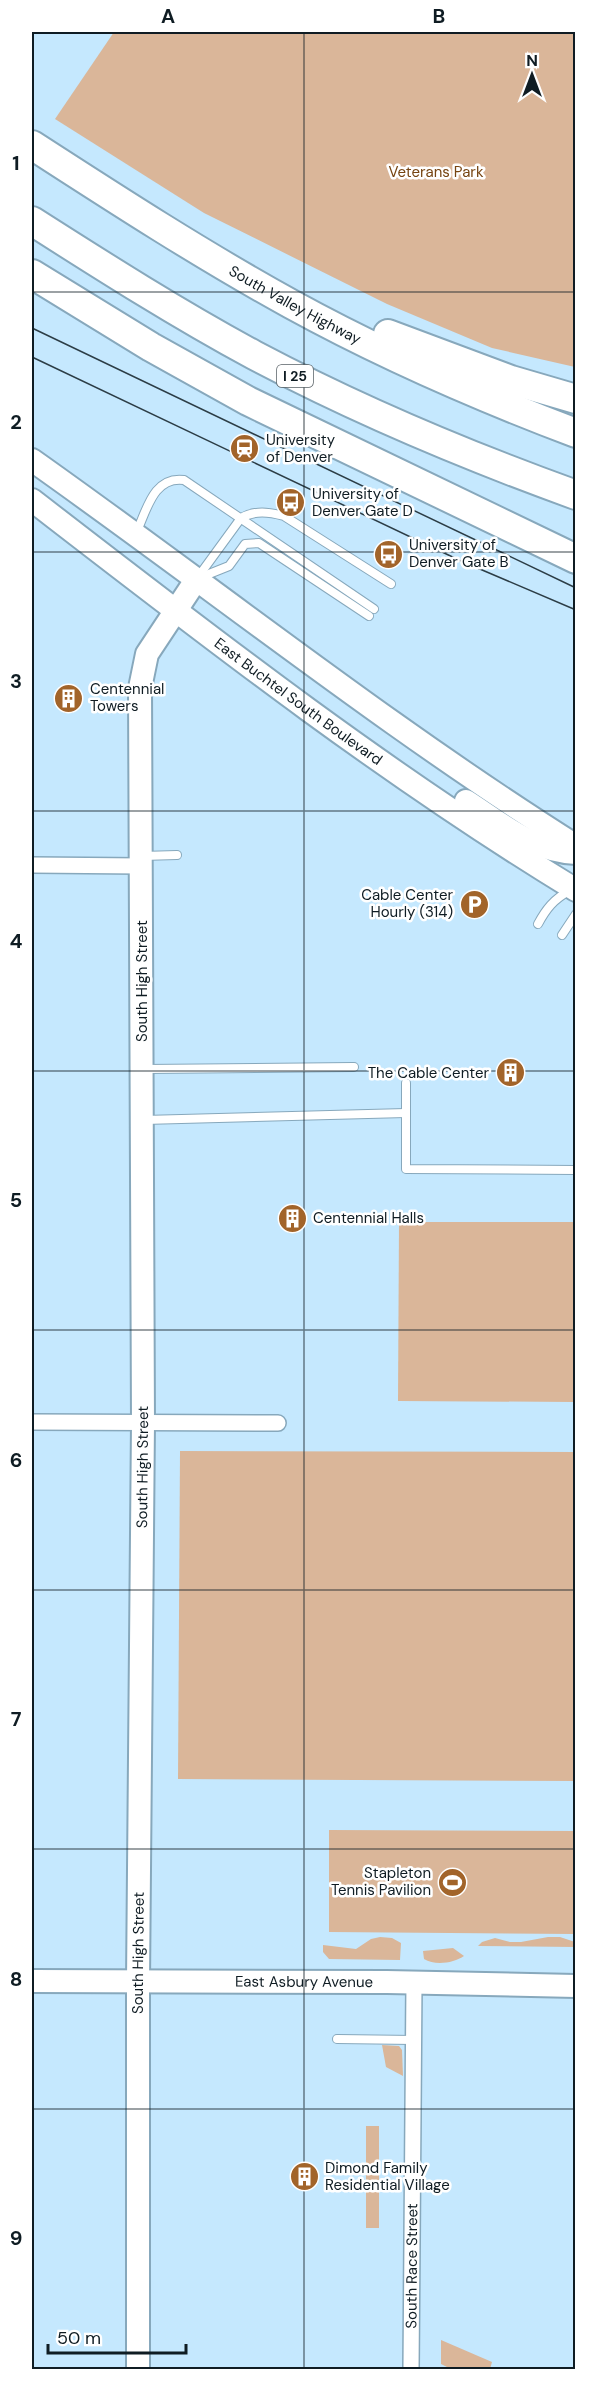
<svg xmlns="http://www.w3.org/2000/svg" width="607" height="2401" font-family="'DM Sans',sans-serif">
  <rect width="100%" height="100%" fill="#c5e8fe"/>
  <!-- green -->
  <g fill="#dab699">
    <path d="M114,32H575V367L492,348L387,304L204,213L55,119Z"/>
    <path d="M399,1222H575V1402L398,1401Z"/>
    <path d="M180,1451L575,1452V1781L178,1779Z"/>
    <path d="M329,1830L575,1831V1934L329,1932Z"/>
    <path d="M380,1937L392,1938L401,1943L400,1960L329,1959L323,1952V1945L356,1949L371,1939Z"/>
    <path d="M548,1937H560L575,1942V1947L478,1946L482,1942L495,1938L510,1942H521Z"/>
    <path d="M453,1948L464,1956C454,1963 435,1966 424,1959L423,1951Z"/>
    <path d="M382,2045L399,2046L402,2050L403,2076L386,2067Z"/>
    <rect x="366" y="2126" width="13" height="102"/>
    <path d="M441,2340L492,2362L490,2369H451L441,2364Z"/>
  </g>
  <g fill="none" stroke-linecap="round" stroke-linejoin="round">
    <defs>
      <g id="lane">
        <path d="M137,531C147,509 154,476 184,480L374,609"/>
        <path d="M198,577L241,518C255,510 269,512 284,516L391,584"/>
        <path d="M199,578L229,566L245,544L259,543L369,616"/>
        <path d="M142,856L177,855"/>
        <path d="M538,924C546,909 554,899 569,891"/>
        <path d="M562,935L576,914"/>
        <path d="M144,1069L354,1067"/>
        <path d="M406,1083V1169L576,1170"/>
        <path d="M144,1120L406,1113"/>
        <path d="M337,2039L414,2040"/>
      </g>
      <g id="street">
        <path d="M32,865L141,866"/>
        <path d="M32,1422L278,1423"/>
        <path id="s1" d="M411,2370L414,1982"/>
      </g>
      <g id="secondary">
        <path d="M32,460C213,588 387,727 576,846"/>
        <path id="s2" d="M32,500C208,636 385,774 576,890"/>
        <path d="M466,801C502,824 532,851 576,853"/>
        <path id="s3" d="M32,1981L387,1982L576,1986"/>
        <path id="s4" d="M138,2370V1981L143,1422L140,688L147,654L196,580"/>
      </g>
      <g id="highway">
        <path id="s5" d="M32,145C117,200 202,255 291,304C382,354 478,396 576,433"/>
        <path d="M32,221C104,267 178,314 254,355C358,410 465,455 576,495"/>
        <path d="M32,274L151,347L248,401L576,559"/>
        <path d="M388,334L511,380L576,399"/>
      </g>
    </defs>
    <!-- lane casing -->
    <use href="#lane" stroke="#87a8bc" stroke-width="10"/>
    <!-- street casing -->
    <use href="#street" stroke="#87a8bc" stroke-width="18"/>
    <!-- secondary casing -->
    <use href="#secondary" stroke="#87a8bc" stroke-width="26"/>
    <!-- highway casing -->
    <use href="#highway" stroke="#87a8bc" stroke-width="32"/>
    <!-- lane -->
    <use href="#lane" stroke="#fff" stroke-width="8"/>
    <!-- street -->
    <use href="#street" stroke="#fff" stroke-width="15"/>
    <!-- secondary -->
    <use href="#secondary" stroke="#fff" stroke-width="22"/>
    <!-- highway -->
    <use href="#highway" stroke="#fff" stroke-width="28"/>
    <!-- tram -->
    <g stroke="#2c3d46" stroke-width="1.5">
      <path d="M32,328L576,588"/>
      <path d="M32,357L461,561L576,610"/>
    </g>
  </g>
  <!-- grid -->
  <path fill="none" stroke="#0f1c23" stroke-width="1.5" stroke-opacity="0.55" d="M304,32V2370M32,292H576M32,552H576M32,811H576M32,1071H576M32,1330H576M32,1590H576M32,1849H576M32,2109H576"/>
  <!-- icons -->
  <defs>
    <symbol id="station-disc" viewBox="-11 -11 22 22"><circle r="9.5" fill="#a2642a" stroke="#fff"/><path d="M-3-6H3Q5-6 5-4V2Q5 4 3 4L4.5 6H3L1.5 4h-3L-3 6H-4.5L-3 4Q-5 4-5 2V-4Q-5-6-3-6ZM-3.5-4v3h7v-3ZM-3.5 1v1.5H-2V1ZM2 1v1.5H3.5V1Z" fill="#fff"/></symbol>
    <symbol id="bus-disc" viewBox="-11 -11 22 22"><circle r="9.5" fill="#a2642a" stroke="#fff"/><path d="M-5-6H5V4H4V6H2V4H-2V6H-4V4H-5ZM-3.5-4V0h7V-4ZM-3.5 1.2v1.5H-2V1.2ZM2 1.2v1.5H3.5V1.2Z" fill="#fff"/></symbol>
    <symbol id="building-disc" viewBox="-11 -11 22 22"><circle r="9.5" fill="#a2642a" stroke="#fff"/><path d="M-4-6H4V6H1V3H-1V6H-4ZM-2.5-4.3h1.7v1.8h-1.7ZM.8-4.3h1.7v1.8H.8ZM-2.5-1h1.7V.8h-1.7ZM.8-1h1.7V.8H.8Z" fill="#fff"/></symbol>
    <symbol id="parking-disc" viewBox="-11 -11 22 22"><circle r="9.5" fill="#a2642a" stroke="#fff"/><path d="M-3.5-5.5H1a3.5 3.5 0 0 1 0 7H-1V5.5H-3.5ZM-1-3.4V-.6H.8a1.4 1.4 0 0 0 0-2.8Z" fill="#fff"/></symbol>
    <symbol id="stadium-disc" viewBox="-11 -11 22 22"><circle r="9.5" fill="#a2642a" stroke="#fff"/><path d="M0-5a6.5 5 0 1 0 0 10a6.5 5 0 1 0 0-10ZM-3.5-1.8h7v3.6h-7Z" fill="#fff"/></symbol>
  </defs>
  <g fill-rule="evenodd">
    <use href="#station-disc" x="228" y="432" width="33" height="33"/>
    <use href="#bus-disc" x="274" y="486" width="33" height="33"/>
    <use href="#bus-disc" x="372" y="538" width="33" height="33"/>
    <use href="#building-disc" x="52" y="682" width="33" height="33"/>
    <use href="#parking-disc" x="458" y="888" width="33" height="33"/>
    <use href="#building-disc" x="494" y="1056" width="33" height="33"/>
    <use href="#building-disc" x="276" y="1202" width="33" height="33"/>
    <use href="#stadium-disc" x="436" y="1866" width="33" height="33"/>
    <use href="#building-disc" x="288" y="2160" width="33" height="33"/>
  </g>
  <g text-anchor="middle" stroke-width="5" stroke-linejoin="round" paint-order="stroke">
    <!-- shield labels -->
    <rect fill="#fff" stroke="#576065" stroke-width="1.5" x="277" y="365" width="36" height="22" rx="4.5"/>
    <g font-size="14" font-weight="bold" fill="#0f1c23">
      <text x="295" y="381">I 25</text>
    </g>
    <!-- park labels -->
    <g font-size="15" fill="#764411" stroke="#fff">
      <text x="436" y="177">Veterans Park</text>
    </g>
    <!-- street labels -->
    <g font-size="15" fill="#0f1c23" stroke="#fff">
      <text dy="5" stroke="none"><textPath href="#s5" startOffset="308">South Valley Highway</textPath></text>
      <text dy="5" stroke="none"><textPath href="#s2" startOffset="334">East Buchtel South Boulevard</textPath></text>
      <text transform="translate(142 981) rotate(-90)" y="5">South High Street</text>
      <text dy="5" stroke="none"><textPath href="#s4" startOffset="903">South High Street</textPath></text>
      <text dy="5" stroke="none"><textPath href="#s4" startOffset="417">South High Street</textPath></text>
      <text dy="5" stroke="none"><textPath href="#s3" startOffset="272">East Asbury Avenue</textPath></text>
      <text dy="5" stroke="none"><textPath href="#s1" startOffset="104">South Race Street</textPath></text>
    </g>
    <!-- poi labels -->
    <g font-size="15" fill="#0f1c23" stroke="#fff" text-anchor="start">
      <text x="266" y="445">University<tspan x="266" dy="17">of Denver</tspan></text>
      <text x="312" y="499">University of<tspan x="312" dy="17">Denver Gate D</tspan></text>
      <text x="409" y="550">University of<tspan x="409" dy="17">Denver Gate B</tspan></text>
      <text x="90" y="694">Centennial<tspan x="90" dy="17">Towers</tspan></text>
      <text x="453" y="900" text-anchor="end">Cable Center<tspan x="453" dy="17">Hourly (314)</tspan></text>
      <text x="489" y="1078" text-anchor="end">The Cable Center</text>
      <text x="313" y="1223">Centennial Halls</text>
      <text x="431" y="1878" text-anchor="end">Stapleton<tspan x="431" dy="17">Tennis Pavilion</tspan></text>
      <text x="325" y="2173">Dimond Family<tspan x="325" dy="17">Residential Village</tspan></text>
    </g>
  </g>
  <!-- border -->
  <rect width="607" height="2401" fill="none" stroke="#ffffff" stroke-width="66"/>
  <!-- north arrow -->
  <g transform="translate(532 75)" stroke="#ffffff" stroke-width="4.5" paint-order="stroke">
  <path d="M0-4.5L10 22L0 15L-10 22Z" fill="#0f1c23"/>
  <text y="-9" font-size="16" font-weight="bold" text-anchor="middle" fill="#0f1c23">N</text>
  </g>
  <!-- scale -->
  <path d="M48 2344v9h138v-9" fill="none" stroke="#0f1c23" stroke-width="3"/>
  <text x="57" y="2344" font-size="18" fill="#0f1c23" stroke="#ffffff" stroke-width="4.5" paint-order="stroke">50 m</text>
  <rect x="33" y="33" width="541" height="2335" fill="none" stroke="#0f1c23" stroke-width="2"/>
  <g font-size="20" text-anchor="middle" font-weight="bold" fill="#0f1c23">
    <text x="168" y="23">A</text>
    <text x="439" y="23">B</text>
    <text x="16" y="170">1</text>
    <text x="16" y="429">2</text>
    <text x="16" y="688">3</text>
    <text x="16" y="948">4</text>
    <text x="16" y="1207">5</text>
    <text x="16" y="1467">6</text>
    <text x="16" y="1726">7</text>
    <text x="16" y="1986">8</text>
    <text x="16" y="2245">9</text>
  </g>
</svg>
